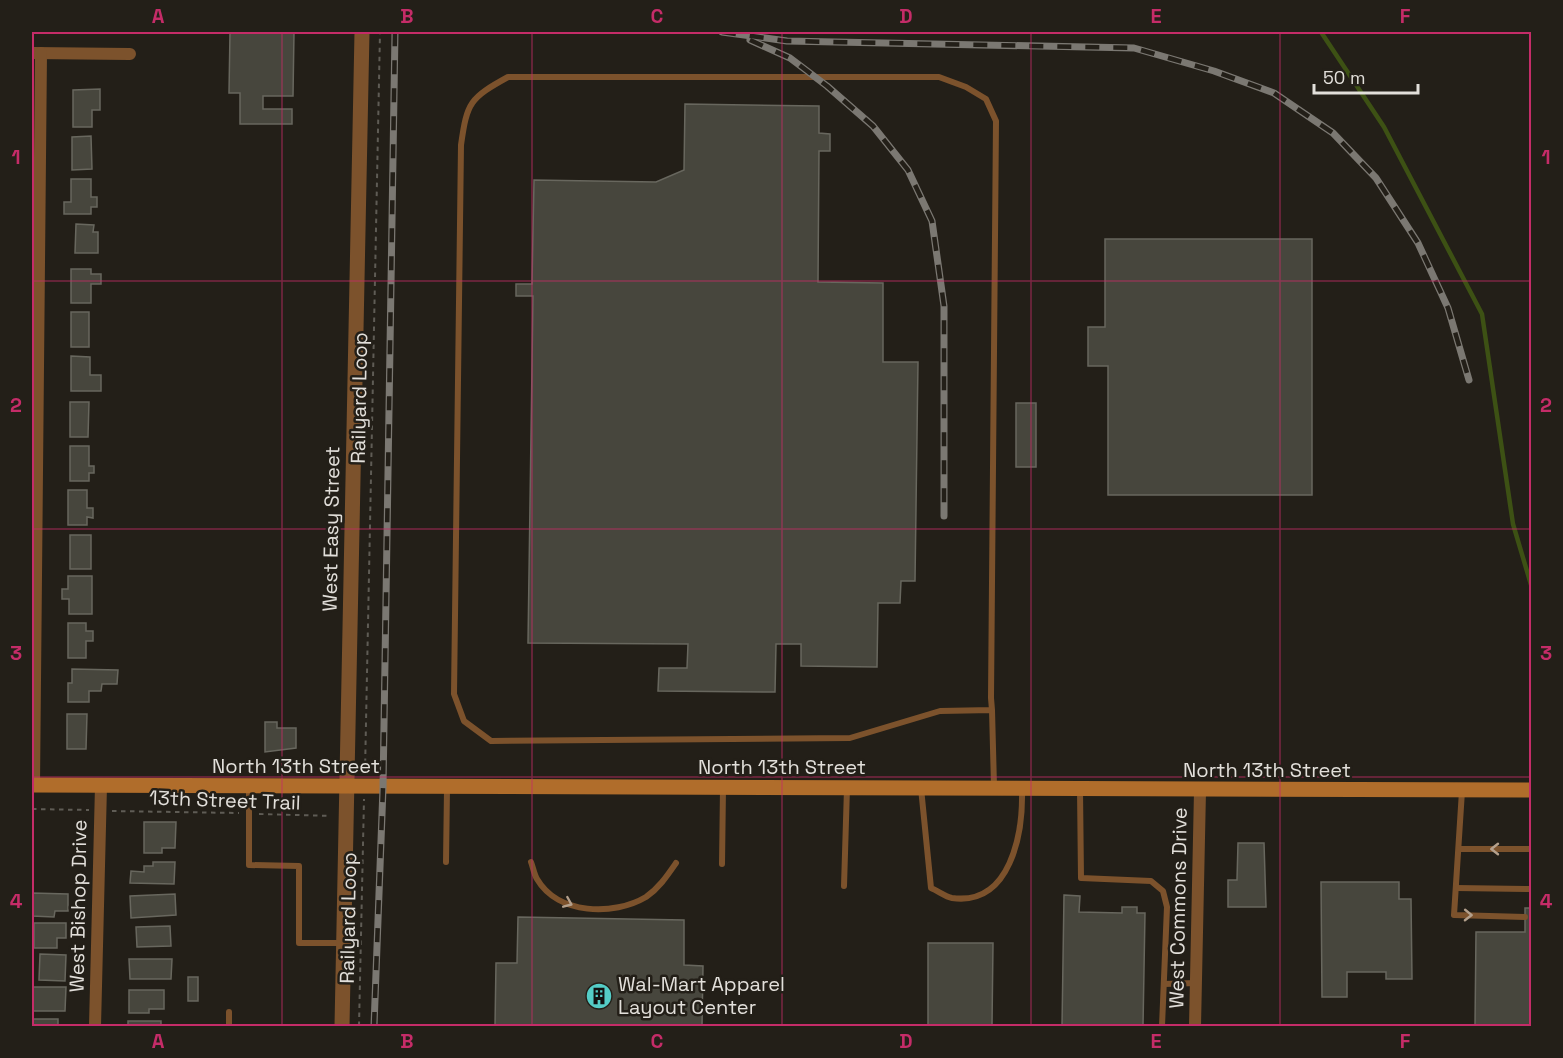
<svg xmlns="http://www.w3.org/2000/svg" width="1563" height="1058" font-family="'Space Grotesk',sans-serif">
  <rect width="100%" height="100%" fill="#231f18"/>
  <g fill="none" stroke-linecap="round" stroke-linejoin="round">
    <!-- stream -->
    <path stroke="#3d5114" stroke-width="4.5" d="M1321,32L1384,127L1482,314L1513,524L1532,588"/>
  </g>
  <!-- building -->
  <g fill="#47463d" stroke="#68675e" stroke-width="1.5">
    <path d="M230,32H294L293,96H263V109H292V124H240V93H229Z"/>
    <path d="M100,89V110H92V127H73V90Z"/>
    <path d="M685,104L819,106V133L830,134V151H819L818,282L883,283V362H918L915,581H901L900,603H878L877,667L801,666V644H776L775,692L658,691L659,668H687L688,644L528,643L533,296H516V284H532L534,180L656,182L684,170Z"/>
    <path d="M91,136L92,169L72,170V137Z"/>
    <path d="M71,179H91V197H97V207H91V214H64V202H71Z"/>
    <path d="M76,224L94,225L93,232H98V253H75Z"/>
    <path d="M1105,239H1312V495H1108V366H1088V327H1105Z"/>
    <path d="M71,269H91V274H101V284H91V303H71Z"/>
    <rect x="71" y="312" width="18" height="35"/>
    <path d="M71,356L90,357V375H101V391H71Z"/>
    <path d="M70,402H89L88,437H70Z"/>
    <rect x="1016" y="403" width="20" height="64"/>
    <path d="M70,446H89V466H94V473H89V481H70Z"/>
    <path d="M68,490H87V508H93V518L87,517V525H68Z"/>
    <rect x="70" y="535" width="21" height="34"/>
    <path d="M68,576H92V614H69V599H62V589H68Z"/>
    <path d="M68,623H86V631H93V641H86V658H68Z"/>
    <path d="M72,669L118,670L117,684H102L101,691H89V702H68V683H72Z"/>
    <path d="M67,714H87L86,749H67Z"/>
    <path d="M265,722H277V728H296V748L265,752Z"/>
    <path d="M144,822H176L175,848H162V853H144Z"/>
    <path d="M1238,843H1264L1266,907H1228V880H1237Z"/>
    <path d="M153,862H175L174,884L130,883L131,871L144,872V866H153Z"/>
    <path d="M1321,882H1399V899H1411L1412,979H1386V972H1347V997H1322Z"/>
    <path d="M32,893L68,894V911H55L54,917L32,916Z"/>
    <path d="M175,894L176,915L131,918L130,896Z"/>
    <path d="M1064,895L1080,896L1079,912L1122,913V907H1137V913H1145L1143,1026H1062Z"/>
    <path d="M1525,908H1532V1026H1475L1476,932H1525Z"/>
    <path d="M518,917L684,920V965L703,966L702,1026H495L496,963H517Z"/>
    <path d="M34,923H66V938H57V948H34Z"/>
    <path d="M170,926L171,946L137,947L136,927Z"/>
    <path d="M928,943H993L992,1026H928Z"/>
    <path d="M40,954L66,955L65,981L39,980Z"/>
    <path d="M129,959H172L171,979H130Z"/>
    <rect x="188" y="977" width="10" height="24"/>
    <path d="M32,987H66L65,1011H32Z"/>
    <path d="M129,990H164V1009H149V1013H129Z"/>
    <rect x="32" y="1019" width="26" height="7"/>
    <rect x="128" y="1021" width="33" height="5"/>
  </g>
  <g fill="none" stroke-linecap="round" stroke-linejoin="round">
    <!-- path -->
    <g stroke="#5f5c55" stroke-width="2" stroke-dasharray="4.5 4.5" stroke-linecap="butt">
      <path d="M365,772L380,32"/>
      <path d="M32,809L89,810"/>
      <path d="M112,811L239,813"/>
      <path d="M259,814L331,816"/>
      <path d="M359,1026L364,799"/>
    </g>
    <!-- service -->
    <g stroke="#7c522c" stroke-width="6">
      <path d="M992,710L940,711L850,738L491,741L464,721L454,694L461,145C467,102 470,98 508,77H939L966,87L986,99L996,121L991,698L992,710L994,786"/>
      <path d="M249,787V865L299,866V943H344"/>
      <path d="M921,788L931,888C938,891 946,897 952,898C1011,906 1023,833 1022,790"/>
      <path d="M1080,790L1081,878L1151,881L1163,891L1167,907L1162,1026"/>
      <path d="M1462,791L1454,915L1525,917"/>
      <path d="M1459,849H1532"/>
      <path d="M446,862L447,789"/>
      <path d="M531,862C533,867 534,874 537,879C558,915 614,916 646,897C659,888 667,876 676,863"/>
      <path d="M722,864L723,788"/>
      <path d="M844,886L847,788"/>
      <path d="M1456,888L1532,889"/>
      <path d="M1164,984L1196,983"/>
      <path d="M229,1026V1012"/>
    </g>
    <!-- minor -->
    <g stroke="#7c522c" stroke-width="12">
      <path d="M32,53L130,54"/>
      <path d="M34,785L41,53"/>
      <path d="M95,1026L101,786"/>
      <path d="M1195,1026L1200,791"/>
    </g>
    <!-- tertiary -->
    <path stroke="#7c522c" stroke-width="15" d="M342,1026L362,32"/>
    <!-- secondary -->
    <path stroke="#b06d2b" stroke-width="15" d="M32,785L1532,790"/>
    <defs>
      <g id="rail">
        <path d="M722,32L787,41L1134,48L1214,71L1274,93L1333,133L1376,178L1418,243L1448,308L1469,380"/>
        <path d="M750,40L790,58L827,86L873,126L908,170L932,221L944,306V516"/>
        <path d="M374,1026L383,788L395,32"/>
      </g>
    </defs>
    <!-- rail casing -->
    <use href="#rail" stroke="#7b7872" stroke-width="7"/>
    <!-- rail -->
    <use href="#rail" stroke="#231f18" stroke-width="4.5" stroke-dasharray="14" stroke-linecap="butt"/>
  </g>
  <!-- one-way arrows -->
  <defs><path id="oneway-chevron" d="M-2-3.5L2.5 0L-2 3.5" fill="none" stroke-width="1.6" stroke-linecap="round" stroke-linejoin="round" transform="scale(1.5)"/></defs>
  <g stroke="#b4a08c">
    <use href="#oneway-chevron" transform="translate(1495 849) rotate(-180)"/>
    <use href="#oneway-chevron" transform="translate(568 903) rotate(23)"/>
    <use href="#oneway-chevron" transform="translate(1468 915) rotate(1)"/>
  </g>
  <!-- grid -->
  <path fill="none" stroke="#c52c68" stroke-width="1.5" stroke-opacity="0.55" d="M282,32V1026M532,32V1026M782,32V1026M1031,32V1026M1280,32V1026M32,281H1532M32,529H1532M32,777H1532"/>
  <!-- icons -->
  <defs>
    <symbol id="building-disc" viewBox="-11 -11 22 22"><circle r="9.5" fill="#54cdc7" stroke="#231f18"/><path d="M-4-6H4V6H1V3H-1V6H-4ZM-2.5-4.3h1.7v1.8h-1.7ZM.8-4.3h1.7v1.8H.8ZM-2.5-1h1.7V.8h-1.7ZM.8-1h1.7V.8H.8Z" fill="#111"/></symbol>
  </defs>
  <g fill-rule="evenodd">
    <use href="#building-disc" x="584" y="981" width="30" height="30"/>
  </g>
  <g text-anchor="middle" stroke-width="5" stroke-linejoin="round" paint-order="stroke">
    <!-- street labels -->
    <g font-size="20" fill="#e2dfda" stroke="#231f18">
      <text transform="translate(359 398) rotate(-89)" y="7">Railyard Loop</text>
      <text transform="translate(331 529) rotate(-89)" y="7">West Easy Street</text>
      <text x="296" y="773">North 13th Street</text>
      <text x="782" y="774">North 13th Street</text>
      <text x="1267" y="777">North 13th Street</text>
      <text transform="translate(225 800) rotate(2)" y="7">13th Street Trail</text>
      <text transform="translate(78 906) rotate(-89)" y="7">West Bishop Drive</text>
      <text transform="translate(1178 908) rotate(-89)" y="7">West Commons Drive</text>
      <text transform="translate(348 918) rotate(-89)" y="7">Railyard Loop</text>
    </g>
    <!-- poi labels -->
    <g font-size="20" fill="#e2dfda" stroke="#231f18" text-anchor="start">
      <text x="618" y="991">Wal-Mart Apparel<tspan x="618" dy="23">Layout Center</tspan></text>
    </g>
  </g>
  <!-- border -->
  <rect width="1563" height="1058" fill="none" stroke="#231f18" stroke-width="66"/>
  <!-- scale -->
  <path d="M1314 84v9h104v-9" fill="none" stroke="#e2dfda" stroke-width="3"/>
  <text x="1323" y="84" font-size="18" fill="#e2dfda" stroke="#231f18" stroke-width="4.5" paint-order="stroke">50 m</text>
  <rect x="33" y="33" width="1497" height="992" fill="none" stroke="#c52c68" stroke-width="2"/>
  <g font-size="20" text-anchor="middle" font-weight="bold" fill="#c52c68">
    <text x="158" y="23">A</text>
    <text x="407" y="23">B</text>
    <text x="657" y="23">C</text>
    <text x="906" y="23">D</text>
    <text x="1156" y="23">E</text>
    <text x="1405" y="23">F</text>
    <text x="16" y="164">1</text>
    <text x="1546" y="164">1</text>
    <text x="16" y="412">2</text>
    <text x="1546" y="412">2</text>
    <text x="16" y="660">3</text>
    <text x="1546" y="660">3</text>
    <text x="16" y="908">4</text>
    <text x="1546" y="908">4</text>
    <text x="158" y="1048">A</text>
    <text x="407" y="1048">B</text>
    <text x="657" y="1048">C</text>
    <text x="906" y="1048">D</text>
    <text x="1156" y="1048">E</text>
    <text x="1405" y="1048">F</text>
  </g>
</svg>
